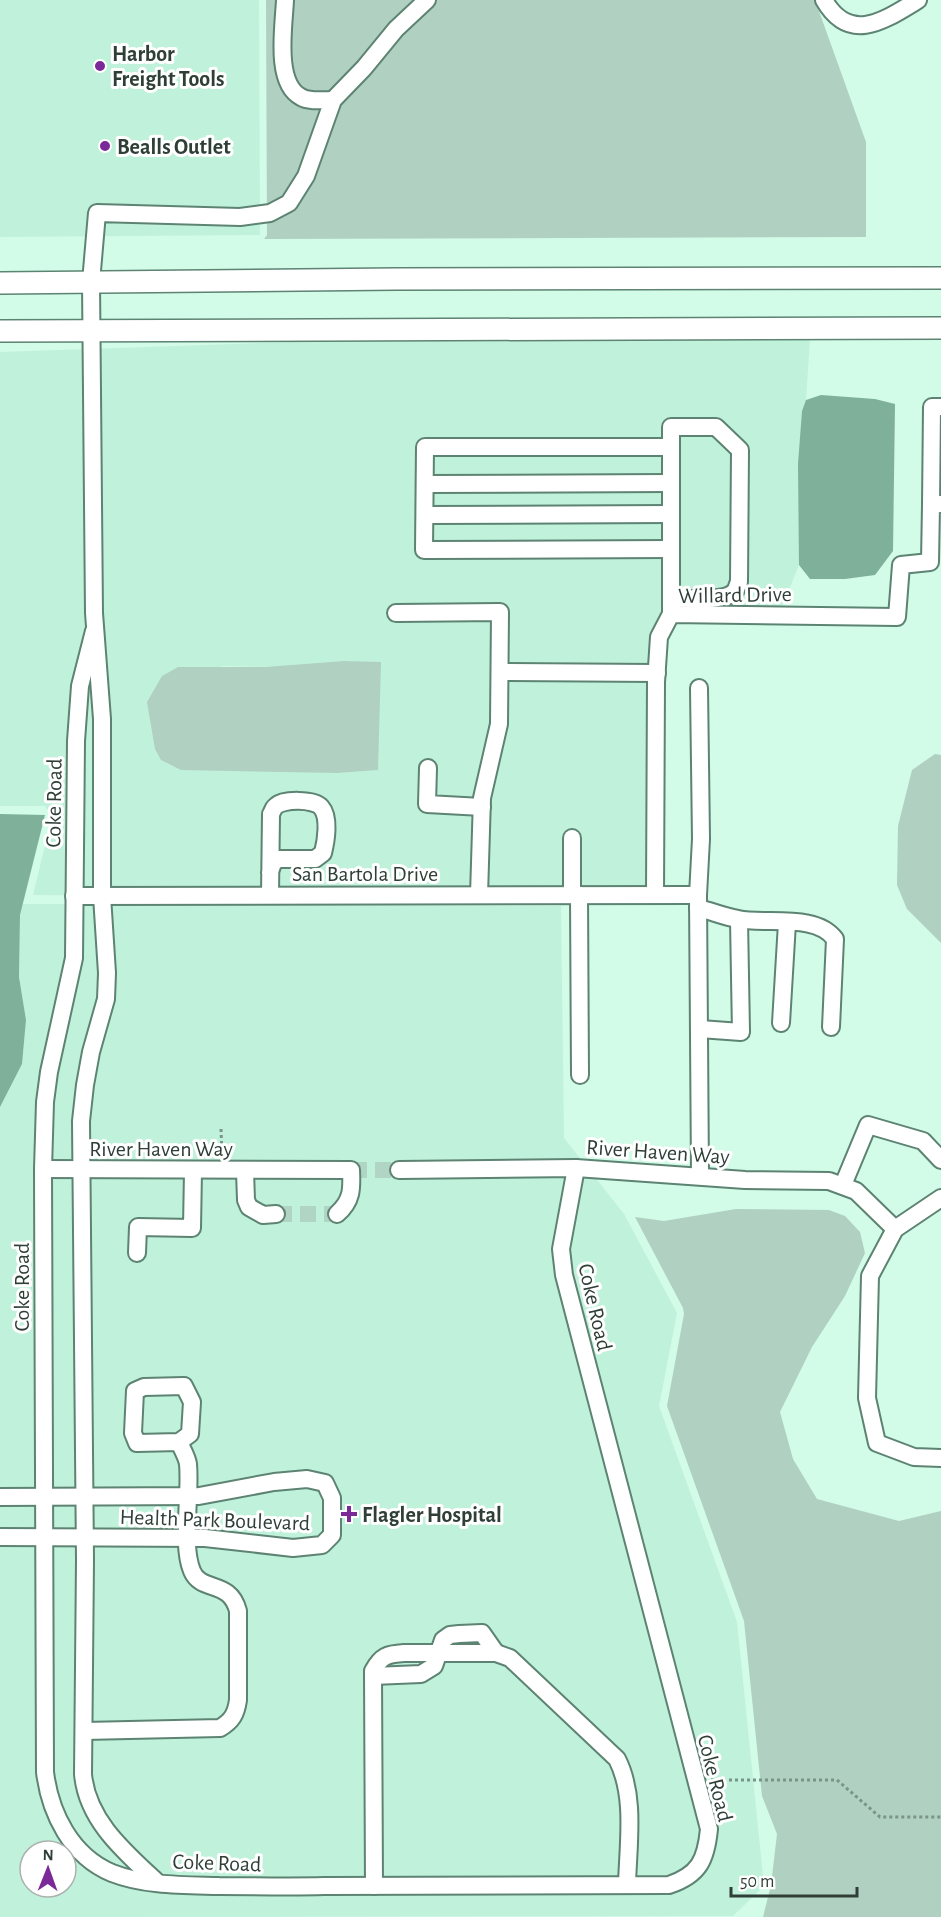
<svg xmlns="http://www.w3.org/2000/svg" width="941" height="1917" font-family="'Alegreya Sans',sans-serif">
  <rect width="100%" height="100%" fill="#d2fbe8"/>
  <!-- built -->
  <g fill="#c0f1db" fill-rule="evenodd">
    <path d="M0,0H259L260,235L0,237Z"/>
    <path d="M381,339H810L806,400L802,411L799,565L778,617L665,618L663,888L159,896L33,895L52,817L45,806H0V352ZM343,661L373,663L377,770L338,773L282,770L221,666L265,667Z"/>
    <path d="M23,904L561,906L564,1138L624,1214L677,1313L659,1406L737,1622L764,1886L733,1916L0,1917V1107L22,1064L26,1020L19,977L20,915ZM30,1851H66V1887H30Z"/>
  </g>
  <!-- green -->
  <g fill="#b0d0c1">
    <path d="M266,0H815L866,142V237L264,239L267,235Z"/>
    <path d="M343,661L381,662L378,770L338,773L181,770L161,760L155,749L147,702L162,676L178,667H265Z"/>
    <path d="M935,754L941,755V943L907,909L897,885L898,826L912,770Z"/>
    <path d="M736,1209L829,1210L845,1216L860,1232L865,1253L845,1296L812,1347L780,1412L793,1459L817,1499L899,1521L941,1511V1917H763L771,1885L777,1834L762,1796L744,1621L667,1406L684,1314L683,1308L635,1217L664,1221Z"/>
  </g>
  <!-- water -->
  <g fill="#7eb09a">
    <path d="M821,395L875,399L895,404L893,551L875,575L845,579H810L799,565L798,464L802,411L806,400Z"/>
    <path d="M0,814L45,815L20,915L19,977L26,1020L22,1064L0,1107Z"/>
  </g>
  <g fill="none" stroke-linecap="round" stroke-linejoin="round">
    <!-- minor-tunnel -->
    <g stroke="#b1d5c5" stroke-width="16" stroke-dasharray="16 8" stroke-linecap="butt">
      <path d="M351,1170H399"/>
      <path d="M276,1214H337"/>
    </g>
    <defs>
      <g id="minor">
        <path d="M285,0C284,25 274,83 301,97C309,102 324,100 333,100"/>
        <path d="M824,0C850,45 885,20 918,0"/>
        <path d="M671,447H425L424,550L671,549"/>
        <path d="M425,484L671,483"/>
        <path d="M931,505L932,407H941"/>
        <path d="M425,515L671,514"/>
        <path d="M396,613L500,612L499,724L482,798L479,895"/>
        <path d="M671,614V427H716L740,450L739,582C737,585 737,589 735,591C725,603 686,598 671,598"/>
        <path d="M94,631L80,686L76,741L74,958L49,1072L45,1102L43,1169L45,1772C50,1813 71,1856 112,1873C145,1886 185,1885 219,1886C254,1886 289,1887 324,1886C439,1886 554,1886 669,1885C699,1875 706,1860 709,1829L564,1275L561,1249L576,1168"/>
        <path d="M501,672L657,673"/>
        <path d="M699,688L701,839L698,895L700,1176"/>
        <path d="M428,768L427,804L482,807"/>
        <path d="M270,895L271,814C273,811 273,808 276,806C283,799 314,799 321,807C330,817 326,841 323,853L315,859H278L273,863L270,872"/>
        <path d="M572,895V838"/>
        <path d="M579,895L580,1075"/>
        <path d="M655,895L656,682L659,637L671,614L897,617L901,565L930,562L931,505L941,504"/>
        <path d="M74,896L698,895"/>
        <path d="M698,908C711,911 725,917 738,919C767,925 816,913 835,939L831,1027"/>
        <path d="M781,1023L787,923"/>
        <path d="M700,1029L741,1032L739,920"/>
        <path d="M43,1169L351,1170C352,1189 352,1201 337,1214"/>
        <path d="M399,1170L576,1168L745,1180L829,1181L856,1191L895,1229"/>
        <path d="M245,1171L246,1200L249,1207L263,1215L276,1214"/>
        <path d="M843,1185L868,1125L923,1141L941,1160"/>
        <path d="M941,1198L895,1229L870,1276L867,1398L877,1443L914,1457L941,1458"/>
        <path d="M137,1253L138,1227L192,1228L193,1171"/>
        <path d="M0,1497L199,1496L274,1482L307,1479L325,1483L332,1498V1535L322,1545L293,1548L205,1538L0,1537"/>
        <path d="M373,1676L421,1674L434,1666L443,1640L450,1635L459,1634L482,1633L496,1653"/>
        <path d="M84,1731L220,1728C232,1721 236,1714 238,1700V1611C230,1579 201,1593 192,1571C181,1545 191,1495 188,1464C187,1457 182,1449 179,1442L137,1443L133,1433L135,1391L144,1387L184,1386L192,1402L190,1434L179,1442"/>
        <path d="M158,1883C126,1853 87,1821 83,1774L85,1560L81,1121L85,1085L91,1052L106,999L107,973L102,896V719L94,613L91,282L97,213L240,217L270,213L289,203L306,176L333,100L364,68L396,29L427,0"/>
        <path d="M374,1886L373,1671C381,1656 387,1654 404,1653H496L510,1658L617,1759C636,1796 628,1844 627,1885"/>
      </g>
      <g id="major">
        <path d="M0,283L396,279L941,278"/>
        <path d="M0,331L941,328"/>
      </g>
    </defs>
    <!-- minor casing -->
    <use href="#minor" stroke="#5d8372" stroke-width="20"/>
    <!-- major casing -->
    <use href="#major" stroke="#5d8372" stroke-width="24"/>
    <!-- path -->
    <g stroke="#799488" stroke-width="3" stroke-dasharray="3 3" stroke-linecap="butt">
      <path d="M221,1129L222,1155"/>
      <path d="M711,1780H837L880,1817H941"/>
    </g>
    <!-- minor -->
    <use href="#minor" stroke="#fff" stroke-width="16"/>
    <!-- major -->
    <use href="#major" stroke="#fff" stroke-width="21"/>
  </g>
  <!-- markers -->
  <g fill="#7b2999" stroke="#fff" stroke-width="2">
    <circle cx="100" cy="66" r="6"/>
    <circle cx="105" cy="146" r="6"/>
    <path d="M346 1505h6v6h6v6h-6v6h-6v-6h-6v-6h6z"/>
  </g>
  <g text-anchor="middle" stroke-width="6" stroke-linejoin="round" paint-order="stroke">
    <!-- poi labels -->
    <g font-size="22" font-weight="bold" fill="#2f3f38" stroke="#fff" text-anchor="start">
      <text x="112" y="61">Harbor<tspan x="112" dy="25">Freight Tools</tspan></text>
      <text x="117" y="154">Bealls Outlet</text>
      <text x="362" y="1522">Flagler Hospital</text>
    </g>
    <!-- street labels -->
    <g font-size="22" fill="#2f3f38" stroke="#fff">
      <text transform="translate(735 594) rotate(-1)" y="8">Willard Drive</text>
      <text transform="translate(53 803) rotate(-89)" y="8">Coke Road</text>
      <text x="365" y="881">San Bartola Drive</text>
      <text x="161" y="1156">River Haven Way</text>
      <text transform="translate(658 1151) rotate(4)" y="8">River Haven Way</text>
      <text transform="translate(21 1287) rotate(-90)" y="8">Coke Road</text>
      <text transform="translate(596 1307) rotate(77)" y="8">Coke Road</text>
      <text transform="translate(215 1519) rotate(2)" y="8">Health Park Boulevard</text>
      <text transform="translate(716 1778) rotate(76)" y="8">Coke Road</text>
      <text transform="translate(217 1862) rotate(2)" y="8">Coke Road</text>
    </g>
  </g>
  <!-- north arrow -->
  <g transform="translate(48 1869) rotate(1)"><circle r="28" fill="#ffffff" stroke="#acb2af" stroke-width="1.5"/>
  <path d="M0-4.5L10 22L0 15L-10 22Z" fill="#7b2999"/>
  <text y="-9" font-size="16" font-weight="bold" text-anchor="middle" fill="#2f3f38">N</text>
  </g>
  <!-- scale -->
  <path d="M731 1887v9h126v-9" fill="none" stroke="#2f3f38" stroke-width="3"/>
  <text x="740" y="1887" font-size="18" fill="#2f3f38" stroke="#ffffff" stroke-width="4.5" paint-order="stroke">50 m</text>
</svg>
